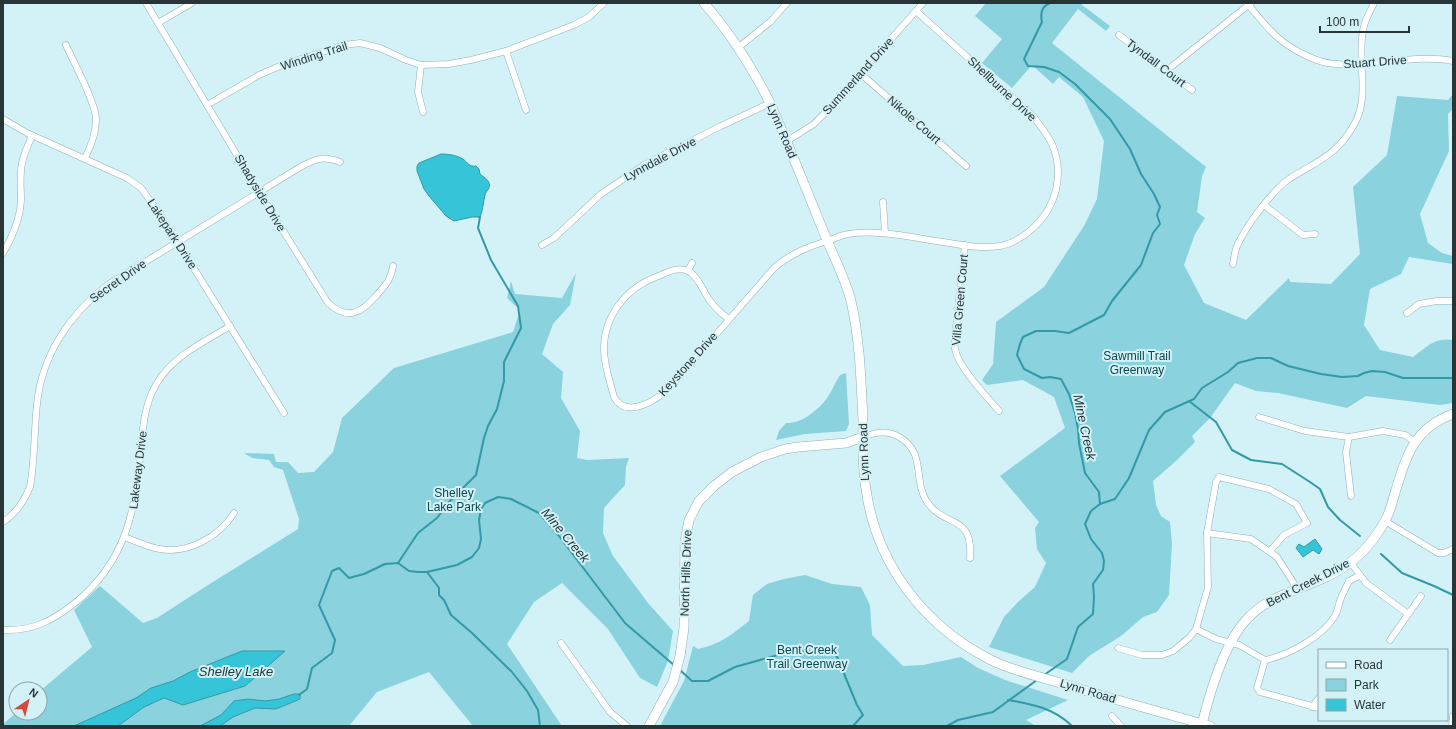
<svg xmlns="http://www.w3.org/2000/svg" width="1456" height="729" font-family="Helvetica,sans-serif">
  <rect width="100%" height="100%" fill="#d3f2f7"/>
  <!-- green -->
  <g fill="#8ad2dd">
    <path d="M986,3H1083L1082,5L1110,26L1106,31L1078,9L1052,43L1206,167L1202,176L1197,212L1205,218L1195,234L1184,265L1204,303L1246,320L1289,278L1290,282L1331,284L1360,254L1353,187L1387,155L1397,96L1448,100L1453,94V109L1448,114L1449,151L1420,214L1428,243L1442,253L1453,256V264L1409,257L1401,274L1370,289L1364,325L1380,350L1413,357C1427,347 1434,337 1453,340V403L1440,405L1366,396L1347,408L1278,393L1256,391L1235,383L1210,418L1192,436L1195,442L1176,461L1153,481L1156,505L1161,516L1170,522L1172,544L1169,595L1157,612L1143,617L1121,636L1089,656L1072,673L989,647L1004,617L1018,602L1035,587L1046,563L1037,549L1035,528L1039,522L1000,476L1065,428L1054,397L1023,380L987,385L982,380L993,364L996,322L1044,287L1084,226L1097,199L1104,141L1083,97L1059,77L1053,84L1032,65L1012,88L982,63L1002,39L975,16Z"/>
    <path d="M576,273L570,305L553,324L542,354L563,372L561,398L580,431L577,458L587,460L629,458L626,467L625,485L604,508L603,533L613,556L648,603L673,631L668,661L657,687L640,678L608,629L562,583L534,602L507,644L562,726H473L429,672L377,692L349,726H3V724L16,713H40V691L92,647L74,610L100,586L143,623L157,618L208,585L298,529L299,519L283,470L274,467L269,460L252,458L244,453L274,454L276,462H288L298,473L314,472L333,452L342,418L394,368L513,332L520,310L507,298L511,281L515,294L562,298Z"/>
    <path d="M846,373L849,424L846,431L805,434L776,440L779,431L786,423C800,424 814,413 824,402C830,395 835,383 840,375Z"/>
    <path d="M805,575L832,584L861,587L870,605L872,635L903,666L923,665L961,657L978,668L1005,680L1068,700L1026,720L1036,726H660L684,681L693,646L698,649C721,644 731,635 749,621L753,595L767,584L784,579Z"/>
  </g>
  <!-- water -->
  <g fill="#36c5d8" stroke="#329aa7">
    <path d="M441,154C448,154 456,155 463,159C468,163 469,167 476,166L479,169L480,174C483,177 488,179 489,183C491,188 486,191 485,195C483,203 483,210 480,217H472L454,221L446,216L429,196L424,189L417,171V166L419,163Z"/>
    <path d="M1315,539L1322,549L1319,554L1313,550L1303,557L1296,548L1299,544L1304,547Z"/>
    <path d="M242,651H285L245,686L183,705L164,698L144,707L118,726H74L136,698L151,688L173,681L190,672Z"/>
    <path d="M294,694H300V699L276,709L255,708L233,717L220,726H200L221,715L234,701L248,699L265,701L279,699Z"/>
  </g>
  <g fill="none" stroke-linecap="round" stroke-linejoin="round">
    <!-- stream -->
    <g stroke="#329aa7" stroke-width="2">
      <path d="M1189,401L1216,422L1232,450L1251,460L1282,464L1310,482L1320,489L1328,507L1340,520L1360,536"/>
      <path d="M1100,504L1115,499L1129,478L1149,430L1165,412L1194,399L1202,388L1228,372L1238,363L1257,358H1271L1288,366L1321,374L1342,377L1358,376L1364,373L1372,371L1385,372L1403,378H1453"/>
      <path d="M1381,554L1402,573L1434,586L1453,595"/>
      <path d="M398,563L418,533L437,518L449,502L476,475L484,438L488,426L497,409L504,381V362L521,328L518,306L491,260L478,228L480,217H479"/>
      <path d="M427,572L439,588V595L444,600L451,615L472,633L512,672L527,691L538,710L540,726"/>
      <path d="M680,670L692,681H708L735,667L792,651L835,652L857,705L863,715L853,726"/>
      <path d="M1044,675L1067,659L1078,627L1093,614L1094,597L1093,584L1103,570L1104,561L1102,553L1091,539L1085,524L1091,511L1100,504L1099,492L1085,473L1079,443L1078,429L1075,413L1069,394L1061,379L1050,377L1042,378L1024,369L1017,355L1020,344L1023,337L1036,331H1055L1069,333L1104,315L1112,301L1141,265L1153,233L1160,224L1157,215L1160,207L1154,194L1141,174L1130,149L1110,119L1075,84L1059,72L1044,67L1028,66L1024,59L1042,22C1040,13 1042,6 1050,3"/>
      <path d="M299,695L307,689L312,668L332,653L335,640L319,605L332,571L339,568L349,578L364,574L385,564L398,563L409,571L418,572H427L457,565L472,557L479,548L481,539L479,520L481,509L485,503L498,497L511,499L539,513L559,536L625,623L675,666"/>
      <path d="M1008,700C1032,704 1054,708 1072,726"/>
      <path d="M947,726L958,720L993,712L1037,680"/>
    </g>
    <defs>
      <g id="street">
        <path d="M146,3L259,192L328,303C348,321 361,313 376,296C386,284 390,282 393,266"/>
        <path d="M1247,3C1266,26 1277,42 1305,55C1315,60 1326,64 1337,64C1355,66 1374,63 1392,61C1412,59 1433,57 1453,61"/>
        <path d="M158,23L192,3"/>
        <path d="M1119,35L1192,90"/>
        <path d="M66,45C73,61 97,105 96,120C96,134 91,146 85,158"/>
        <path d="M739,47L770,22L787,3"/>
        <path d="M506,51L526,110"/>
        <path d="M421,65L418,92L423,112"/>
        <path d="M1166,71L1251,3"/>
        <path d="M861,74L966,166"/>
        <path d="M207,105L259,75L282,65L344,45L360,43L380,48L406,60L421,65L449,64L471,60L506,51L574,25L589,17L604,3"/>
        <path d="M3,119L27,133L127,178L141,188L160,214L284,413"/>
        <path d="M787,141L814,124L827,111L923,3"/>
        <path d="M883,202L885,233"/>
        <path d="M1264,205L1303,235L1315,234"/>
        <path d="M542,245L554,238L601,194L644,165L721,126L770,103"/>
        <path d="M965,245L955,337C955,341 954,345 955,349C958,367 987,397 999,411"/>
        <path d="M3,253C13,236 20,219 21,200C21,186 19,172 23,159C25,151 29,143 32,136"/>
        <path d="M1233,264C1234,258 1235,251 1237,246C1246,226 1271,192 1289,179C1317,161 1337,156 1355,123C1370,95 1357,61 1363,31C1364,21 1370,12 1374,3"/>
        <path d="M688,271L692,263"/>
        <path d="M1407,313L1419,304L1437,301H1453"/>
        <path d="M729,319C722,314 716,309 711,302C704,294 698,275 688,271C677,266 666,273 656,277C626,288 604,316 604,349C604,366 610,381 614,397C627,421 660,398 672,385L774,268C790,254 807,247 827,241C833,240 838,236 844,235C871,228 915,238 943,242C961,245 981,249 1000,246C1012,244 1023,237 1032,229C1056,208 1065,175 1052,144C1047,134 1040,126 1034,117L916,11"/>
        <path d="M1259,417L1305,431L1349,437L1383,431L1405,435L1415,442"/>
        <path d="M863,437C876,432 888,430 901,438C926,454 913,481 927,502C946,529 973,513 970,558"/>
        <path d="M1349,437L1346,452L1351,496"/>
        <path d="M1385,521L1438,553H1444L1453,549"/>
        <path d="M3,522C16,514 24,501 30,487C35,460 34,431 37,404C42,355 70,313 109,284L302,166C318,158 323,156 340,162"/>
        <path d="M1207,533L1251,539L1277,557L1293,582L1296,589"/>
        <path d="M124,537C136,541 147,547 160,549C188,554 219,537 234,513"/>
        <path d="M1351,563L1366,583L1408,614"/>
        <path d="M1196,629L1216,639L1239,645L1265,660C1289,655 1322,637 1335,616C1338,611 1338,606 1340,601C1342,594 1346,588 1349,581L1359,576"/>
        <path d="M3,630C33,631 52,621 75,603C123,564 135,516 140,456C143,431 143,406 157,383C173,356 204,342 230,326"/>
        <path d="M1390,640L1421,596"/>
        <path d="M561,643L610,712L627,726"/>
        <path d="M1118,648L1142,655H1162L1173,651L1190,637L1196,629L1208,587L1207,533L1216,482L1219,477L1269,489L1296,504L1307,523L1284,535L1270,551"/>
        <path d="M1265,660L1257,688L1260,692L1319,708"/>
        <path d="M1312,707L1319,698"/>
        <path d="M1112,716L1121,726"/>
        <path d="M1452,726L1453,716"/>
      </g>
      <g id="secondary">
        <path d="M704,3C731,34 752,67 770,103C790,148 808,193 826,238C834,257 846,281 851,301C860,340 861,381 863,420C863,443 862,466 866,489C876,563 923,625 989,659C1014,672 1043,677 1070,686C1116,700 1163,713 1210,726"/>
        <path d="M1202,724C1210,692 1224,643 1247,619C1267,597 1298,590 1324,578C1351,566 1371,547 1385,521C1389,514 1392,504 1394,496C1406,458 1412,429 1453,414"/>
        <path d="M649,726L673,682L680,656L684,628L685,541L689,520L699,501L714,486L732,472L761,457L785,449L798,447L846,443L863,437"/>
      </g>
    </defs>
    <!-- street casing -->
    <use href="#street" stroke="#91afb4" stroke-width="7"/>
    <!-- secondary casing -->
    <use href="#secondary" stroke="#91afb4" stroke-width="10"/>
    <!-- street -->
    <use href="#street" stroke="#fff" stroke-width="6"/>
    <!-- secondary -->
    <use href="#secondary" stroke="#fff" stroke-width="9"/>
  </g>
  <g text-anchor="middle" stroke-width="4" stroke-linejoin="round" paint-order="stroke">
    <!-- street labels -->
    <g font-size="12" fill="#283436" stroke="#d3f2f7">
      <text transform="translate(314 56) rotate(-18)" y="4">Winding Trail</text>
      <text transform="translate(1375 62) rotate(-4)" y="4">Stuart Drive</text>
      <text transform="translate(1156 63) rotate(37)" y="4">Tyndall Court</text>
      <text transform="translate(858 76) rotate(-48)" y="4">Summerland Drive</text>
      <text transform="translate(1002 89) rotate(43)" y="4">Shellburne Drive</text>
      <text transform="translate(914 120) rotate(41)" y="4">Nikole Court</text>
      <text transform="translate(782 131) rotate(67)" y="4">Lynn Road</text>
      <text transform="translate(660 159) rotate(-28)" y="4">Lynndale Drive</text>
      <text transform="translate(260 193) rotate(59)" y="4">Shadyside Drive</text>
      <text transform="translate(172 234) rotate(57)" y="4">Lakepark Drive</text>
      <text transform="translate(118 281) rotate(-35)" y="4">Secret Drive</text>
      <text transform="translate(960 300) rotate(-85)" y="4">Villa Green Court</text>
      <text transform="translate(688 364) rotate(-48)" y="4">Keystone Drive</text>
      <text transform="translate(864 452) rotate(-92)" y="4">Lynn Road</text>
      <text transform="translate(138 470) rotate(-83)" y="4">Lakeway Drive</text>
      <text transform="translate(686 573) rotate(-88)" y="4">North Hills Drive</text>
      <text transform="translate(1308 583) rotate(-27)" y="4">Bent Creek Drive</text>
      <text transform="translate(1088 691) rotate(17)" y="4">Lynn Road</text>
    </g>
    <!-- park labels -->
    <g font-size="12" fill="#094850" stroke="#d3f2f7">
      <text x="1137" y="360">Sawmill Trail<tspan x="1137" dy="14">Greenway</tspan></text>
      <text x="454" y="497">Shelley<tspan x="454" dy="14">Lake Park</tspan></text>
      <text x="807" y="654">Bent Creek<tspan x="807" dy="14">Trail Greenway</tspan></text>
    </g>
    <!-- water labels -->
    <g font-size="13" font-style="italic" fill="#21383c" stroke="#d3f2f7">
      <text transform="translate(1085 427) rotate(78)" y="5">Mine Creek</text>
      <text transform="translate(566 535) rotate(50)" y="5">Mine Creek</text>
      <text x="236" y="676">Shelley Lake</text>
    </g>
  </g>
  <!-- border -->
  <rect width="1456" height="729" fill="none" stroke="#283436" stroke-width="8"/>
  <!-- legend -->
  <rect x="1318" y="649" width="130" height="72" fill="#d3f2f7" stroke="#8fa6aa"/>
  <rect x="1326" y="662" width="20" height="6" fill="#ffffff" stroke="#8fa6aa"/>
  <text x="1354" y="669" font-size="12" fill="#283436">Road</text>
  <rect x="1326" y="679" width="20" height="12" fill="#8ad2dd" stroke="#8fa6aa"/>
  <text x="1354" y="689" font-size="12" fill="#283436">Park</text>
  <rect x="1326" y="699" width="20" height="12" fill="#36c5d8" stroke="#8fa6aa"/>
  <text x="1354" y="709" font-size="12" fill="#283436">Water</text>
  <!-- north arrow -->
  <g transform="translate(28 701) rotate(35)"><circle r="19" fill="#d3f2f7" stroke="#8fa6aa"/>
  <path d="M0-3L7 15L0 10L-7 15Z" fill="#d6483d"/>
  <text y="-6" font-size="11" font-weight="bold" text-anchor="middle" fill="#283436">N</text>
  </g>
  <!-- scale -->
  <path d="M1320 26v6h89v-6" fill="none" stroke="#283436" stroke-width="2"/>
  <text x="1326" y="26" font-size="12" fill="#283436" stroke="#d3f2f7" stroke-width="3" paint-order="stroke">100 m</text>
</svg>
